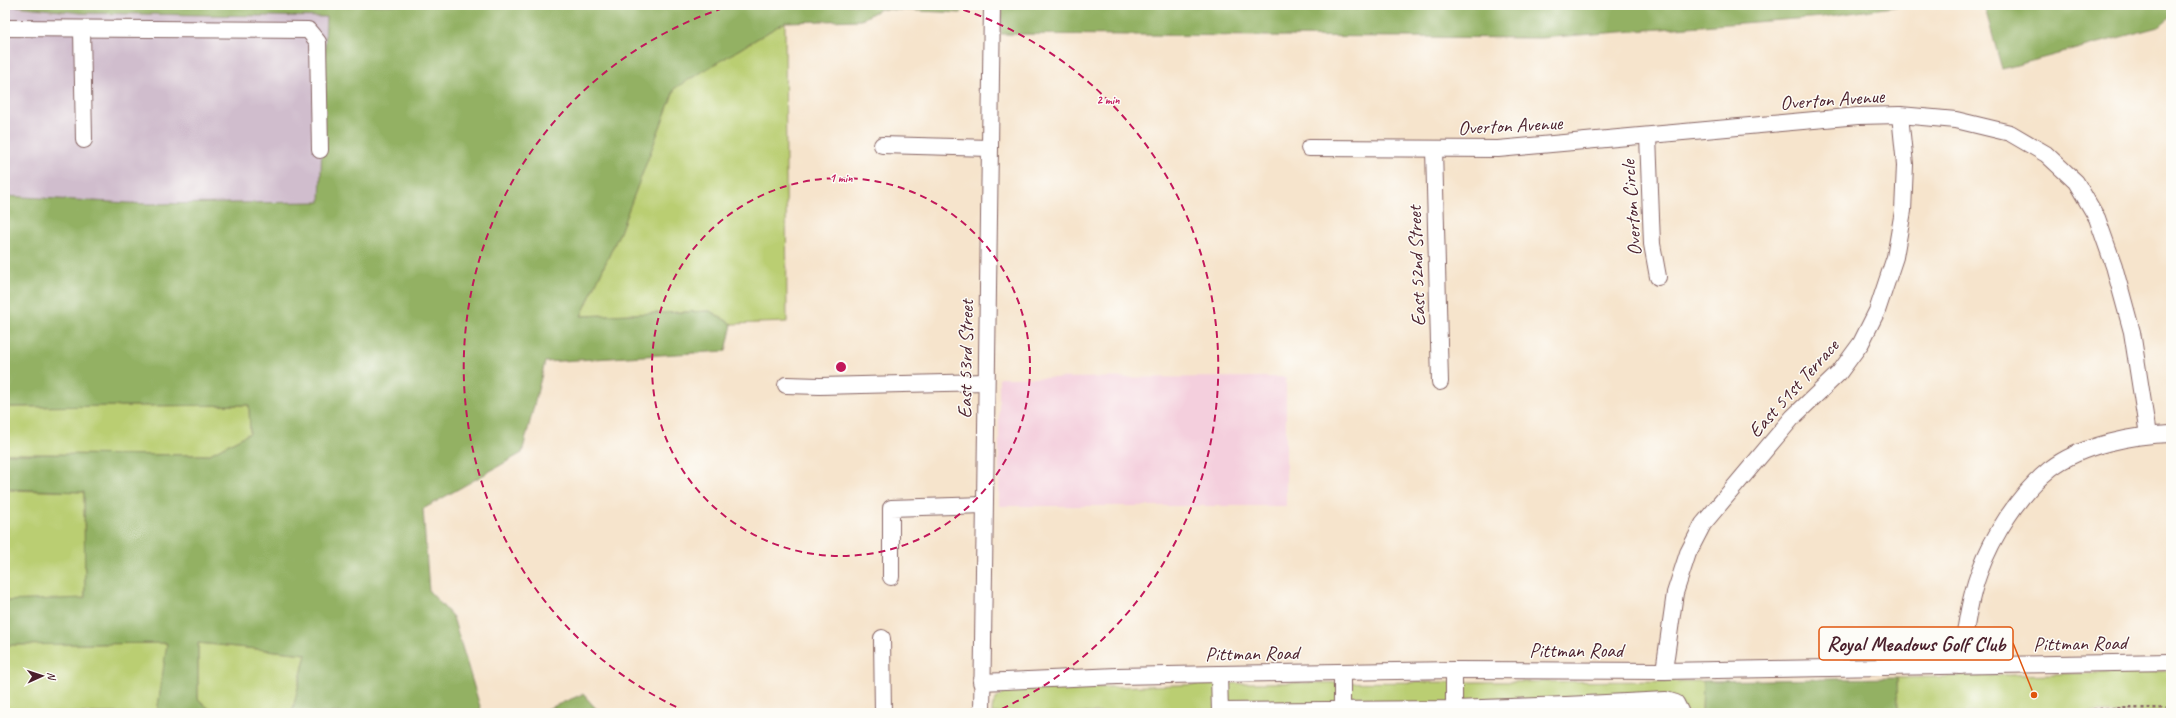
<svg xmlns="http://www.w3.org/2000/svg" width="2176" height="718" font-family="Caveat,sans-serif">
  <rect width="100%" height="100%" fill="#fdfcf7"/>
  <filter id="ink" filterUnits="userSpaceOnUse"><feTurbulence type="fractalNoise" baseFrequency=".025" numOctaves="2"/><feDisplacementMap in="SourceGraphic" scale="8" xChannelSelector="R" yChannelSelector="G"/><feConvolveMatrix kernelMatrix="1 2 1 2 8 2 1 2 1" color-interpolation-filters="sRGB"/></filter>
  <filter id="wash" filterUnits="userSpaceOnUse"><feTurbulence type="fractalNoise" baseFrequency=".012" numOctaves="4" result="noise"/><feDisplacementMap in="SourceGraphic" scale="16" xChannelSelector="R" yChannelSelector="G"/><feGaussianBlur stdDeviation="0.9" result="paint"/><feColorMatrix in="noise" values="0 0 0 0 0 0 0 0 0 0 0 0 0 0 0 0 0 1.4 0 .05"/><feComposite in="paint" operator="in"/></filter>
  <g filter="url(#wash)">
    <rect width="100%" height="100%" fill="#f6e4cc"/>
    <!-- built -->
    <path fill="#f4cfdd" d="M1286,377V506H999V378Z"/>
    <!-- industrial -->
    <path fill="#d0bdcd" d="M5,6L81,13L326,16L320,202L146,204L5,196Z"/>
    <!-- green -->
    <g fill="#bace72" stroke="#82764e">
      <path d="M785,22L787,322L732,324L710,311L581,316L620,232L675,88Z"/>
      <path d="M249,405L250,433L208,455L5,454V407Z"/>
      <path d="M5,490L84,492L85,599L5,601Z"/>
      <path d="M168,643L157,713H5V645Z"/>
      <path d="M198,643L306,654L292,713H214L198,699Z"/>
      <path d="M2171,671V713H1898L1897,678Z"/>
      <path d="M1703,681L1702,713H992C992,701 998,695 1008,690L1246,683Z"/>
    </g>
    <!-- forest -->
    <g fill="#93b164" stroke="#6e6848">
      <path d="M5,5H962L961,13L880,9L861,20L785,22L675,88L620,232L581,316L710,311L732,324L726,351L545,362L522,453L423,509L429,591L453,617L482,713H292L306,654L198,643V699L214,713H157L167,643L5,645V601L85,598L84,492L5,489V454L208,455L250,433L249,405L5,407V196L146,204L320,202L326,17L81,13Z"/>
      <path d="M1003,5H1906L1822,17L1540,38L1001,34Z"/>
      <path d="M1984,5H2171V16L2158,27L2002,69Z"/>
      <path d="M1897,678L1898,713H1702L1703,681Z"/>
      <path d="M583,694L600,713H538Z"/>
    </g>
  </g>
  <g filter="url(#ink)">
    <g fill="none" stroke-linecap="round" stroke-linejoin="round">
      <defs>
        <g id="minor">
          <path d="M5,28L308,30L318,42L320,150"/>
          <path d="M82,29L84,140"/>
          <path d="M1648,136L1652,244L1658,277"/>
          <path d="M882,145L990,148"/>
          <path d="M1309,148L1498,149L1858,116L1900,115L1956,120L2010,133L2046,154L2076,182L2097,218L2114,266L2132,332L2148,435"/>
          <path d="M1434,149L1440,382"/>
          <path d="M786,385L820,386L986,382"/>
          <path d="M891,577V508L984,505"/>
          <path d="M882,638L883,713"/>
          <path d="M1960,666C1965,635 1968,603 1979,573C1993,535 2018,495 2050,469C2081,445 2133,435 2171,434"/>
          <path d="M1664,671L1675,593L1688,553L1703,524L1793,417L1839,373L1861,343L1877,311L1895,257L1903,211L1905,165L1900,115"/>
          <path d="M1342,672V713"/>
          <path d="M1219,674L1220,713"/>
          <path d="M981,682L1117,676L1219,674L1454,670L1664,671L2171,662"/>
          <path d="M1566,705L1666,700L1676,703L1681,713"/>
          <path d="M1220,711L1454,709L1566,705L1567,713"/>
          <path d="M982,713L992,5"/>
          <path d="M1454,713V670"/>
        </g>
      </defs>
      <!-- minor casing -->
      <use href="#minor" stroke="#866463" stroke-width="18"/>
      <!-- path -->
      <path stroke="#866463" stroke-width="2.5" stroke-dasharray="3 3" stroke-linecap="butt" d="M2082,713C2089,706 2156,709 2171,708"/>
      <!-- minor -->
      <use href="#minor" stroke="#fff" stroke-width="16"/>
    </g>
  </g>
  <!-- distance rings -->
  <g fill="none" stroke="#c2185b" stroke-width="2" stroke-dasharray="7 5">
    <circle cx="841" cy="367" r="189"/>
    <path d="M687 712A378 378 0 0 1 730 6M952 6A378 378 0 0 1 995 712"/>
  </g>
  <g text-anchor="middle" stroke-width="3" stroke-linejoin="round" paint-order="stroke">
    <!-- street labels -->
    <g font-size="20" fill="#4a1f2b" stroke="#fdfcf7">
      <text transform="translate(1832 99) rotate(-4)" y="7">Overton Avenue</text>
      <text transform="translate(1510 125) rotate(-3)" y="7">Overton Avenue</text>
      <text transform="translate(1631 208) rotate(-94)" y="7">Overton Circle</text>
      <text transform="translate(1416 266) rotate(-92)" y="7">East 52nd Street</text>
      <text transform="translate(965 359) rotate(-89)" y="7">East 53rd Street</text>
      <text transform="translate(1793 388) rotate(-48)" y="7">East 51st Terrace</text>
      <text transform="translate(2080 643) rotate(-1)" y="7">Pittman Road</text>
      <text x="1576" y="657">Pittman Road</text>
      <text transform="translate(1252 653) rotate(-1)" y="7">Pittman Road</text>
    </g>
  </g>
  <circle cx="841" cy="367" r="6" fill="#c2185b" stroke="#fdfcf7" stroke-width="2"/>
  <g font-size="12" text-anchor="middle" font-weight="bold" fill="#c2185b" stroke="#fdfcf7" stroke-width="3" stroke-linejoin="round" paint-order="stroke">
    <text x="1108" y="104">2 min</text>
    <text x="841" y="182">1 min</text>
  </g>
  <!-- callouts -->
  <path fill="none" stroke="#e0560e" stroke-width="1.5" d="M2034 695L2013 643"/>
  <circle fill="#e0560e" stroke="#fdfcf7" stroke-width="1.5" cx="2034" cy="695" r="4"/>
  <rect fill="#fdfcf7" stroke="#e0560e" stroke-width="1.5" x="1819" y="627" width="194" height="33" rx="4"/>
  <g font-size="21" text-anchor="middle" font-weight="bold" fill="#4a1f2b">
    <text x="1916" y="651">Royal Meadows Golf Club</text>
  </g>
  <!-- margin -->
  <rect width="2176" height="718" fill="none" stroke="#fdfcf7" stroke-width="20"/>
  <!-- north arrow -->
  <g transform="translate(42 676) rotate(87)" stroke="#fdfcf7" stroke-width="3" paint-order="stroke">
  <path d="M0-3L7 15L0 10L-7 15Z" fill="#4a1f2b"/>
  <text y="-6" font-size="11" font-weight="bold" text-anchor="middle" fill="#4a1f2b">N</text>
  </g>
</svg>
